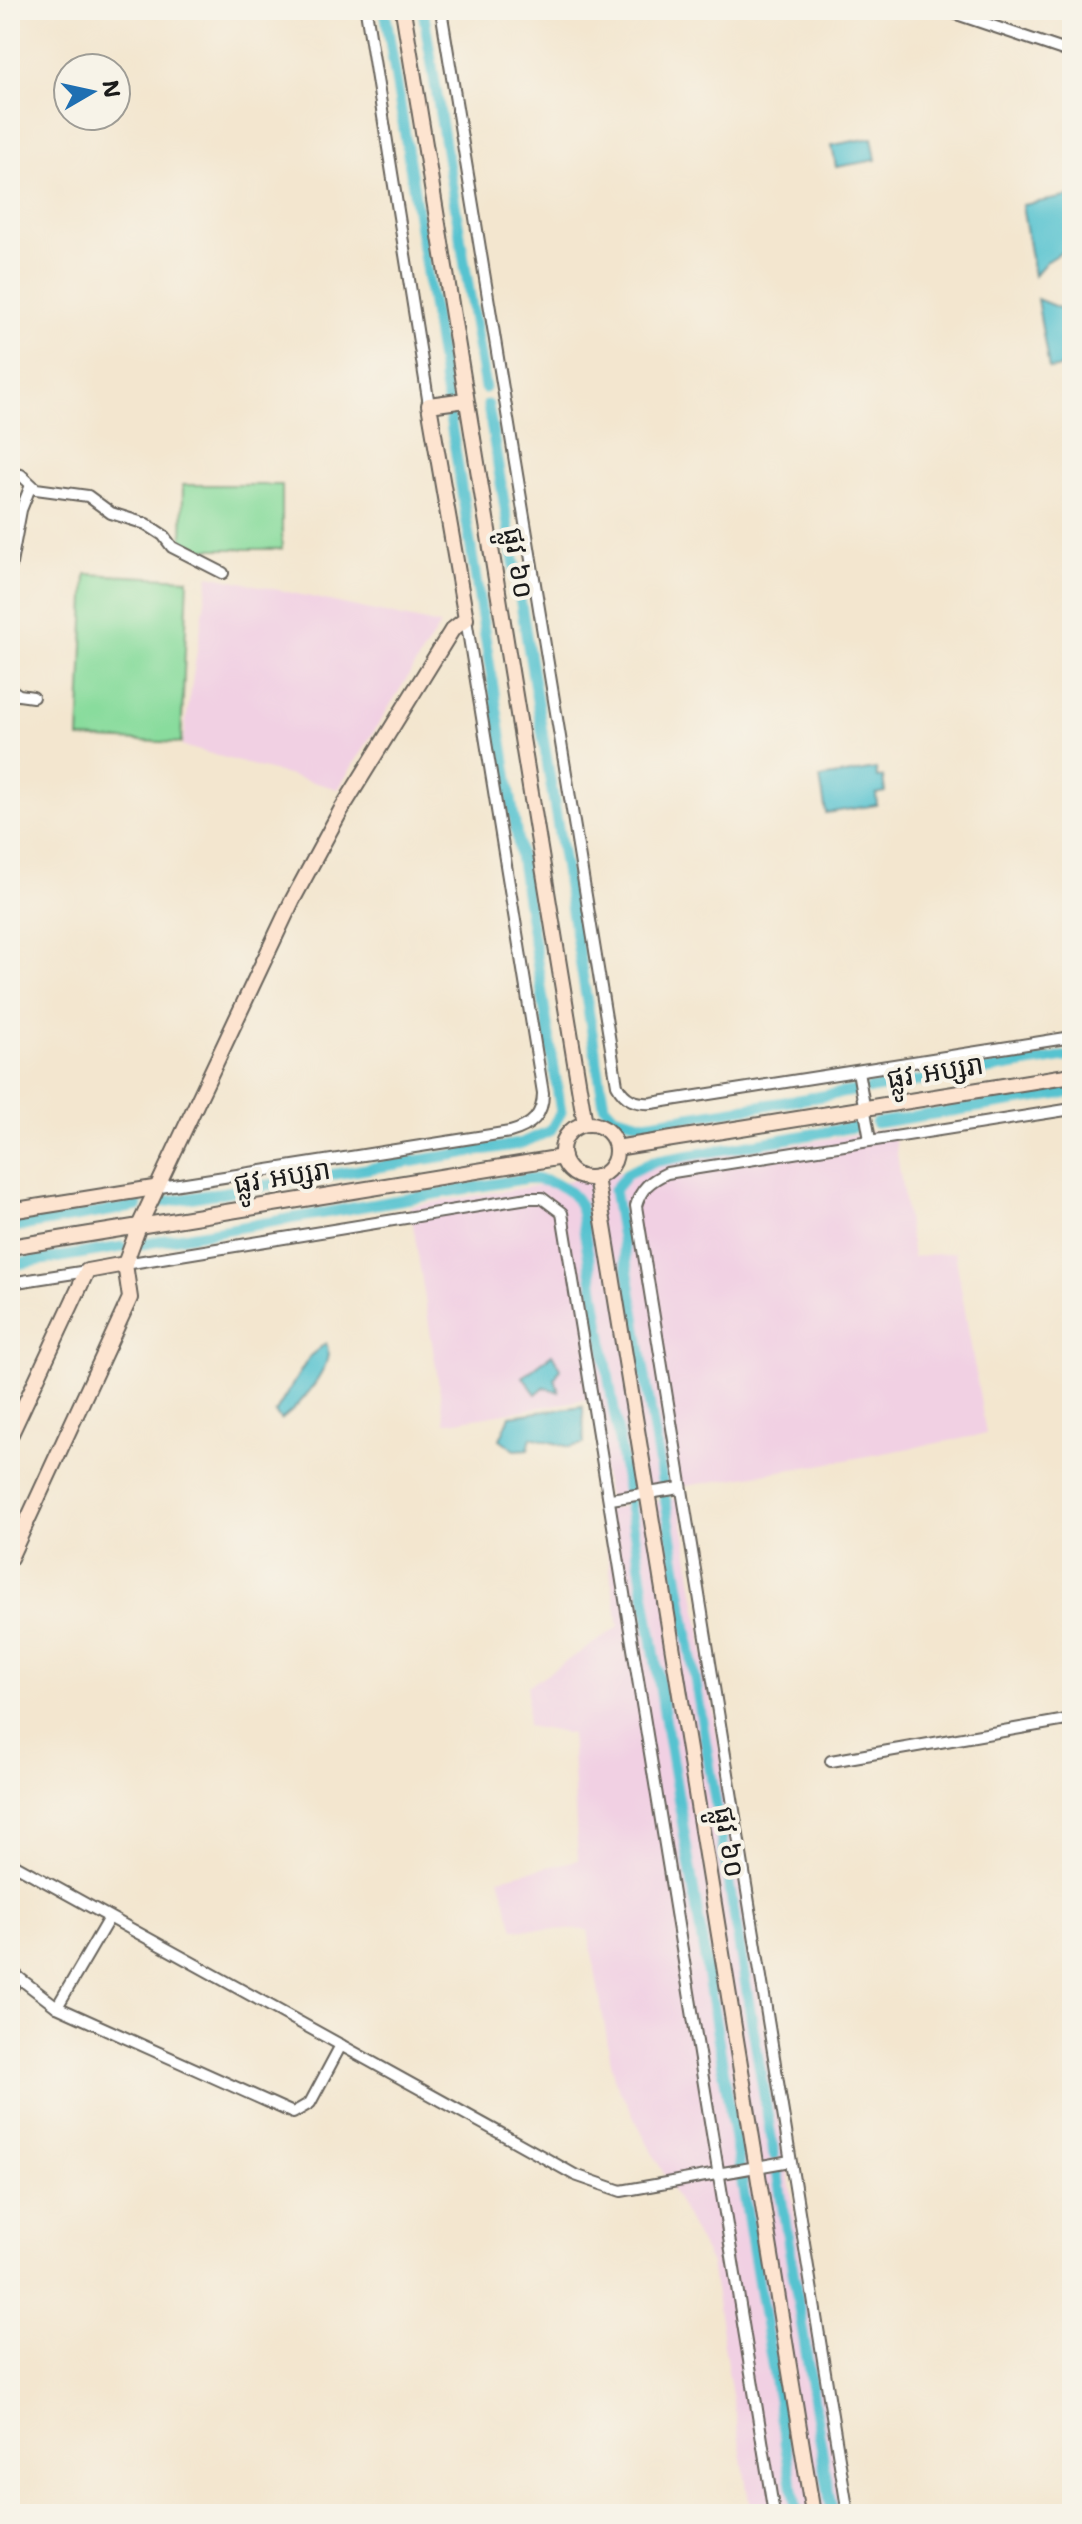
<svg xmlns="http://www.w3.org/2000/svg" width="1082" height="2524" font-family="'Shantell Sans','Noto Sans Khmer',sans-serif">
  <rect width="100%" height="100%" fill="#f7f3e8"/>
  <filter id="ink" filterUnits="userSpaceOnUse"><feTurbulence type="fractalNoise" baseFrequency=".0125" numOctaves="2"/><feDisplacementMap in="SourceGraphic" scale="16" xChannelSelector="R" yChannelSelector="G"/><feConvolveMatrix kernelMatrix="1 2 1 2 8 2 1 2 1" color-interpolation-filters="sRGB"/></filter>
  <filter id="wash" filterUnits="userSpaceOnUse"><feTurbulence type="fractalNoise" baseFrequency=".006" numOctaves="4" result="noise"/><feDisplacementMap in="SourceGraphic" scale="32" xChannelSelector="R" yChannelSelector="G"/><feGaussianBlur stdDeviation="1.8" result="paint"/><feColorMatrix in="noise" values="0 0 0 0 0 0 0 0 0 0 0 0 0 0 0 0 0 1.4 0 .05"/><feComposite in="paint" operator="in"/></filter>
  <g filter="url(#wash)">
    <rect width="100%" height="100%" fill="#f3e6cf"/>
    <!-- built -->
    <g fill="#f1d0e3">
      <path d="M209,575L440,625L338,789L182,746Z"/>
      <path d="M893,1128L913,1257L955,1252L986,1434L819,1465L608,1498L590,1399L445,1423L410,1206Z"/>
      <path d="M679,1498L843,2514H751L711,2264L614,2079L588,1930L514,1929L499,1878L578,1860L571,1734L527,1726L528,1686L619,1627L600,1510Z"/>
    </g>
    <!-- green -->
    <g fill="#89dc9d" stroke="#527c5c" stroke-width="2">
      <path d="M183,485H282V549H182Z"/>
      <path d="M86,574L188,579L181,743L79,738Z"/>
    </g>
    <!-- water -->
    <g fill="#57c3d0" stroke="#3a7076" stroke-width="2">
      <path d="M872,138L876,160L836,167L832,145Z"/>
      <path d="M1072,196V245L1047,261L1034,276L1022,205Z"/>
      <path d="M1037,299L1072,313V366L1049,369Z"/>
      <path d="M876,769L877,778L883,777L885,792L876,794L877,805L826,813L820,778Z"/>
      <path d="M326,1343C337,1365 298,1407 281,1420L275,1413L310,1356Z"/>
      <path d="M552,1354L560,1368L555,1379L559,1392L544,1387L536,1394L523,1377Z"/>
      <path d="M583,1406L584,1444L570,1447L531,1437L528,1449L515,1450L500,1439L510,1416Z"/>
    </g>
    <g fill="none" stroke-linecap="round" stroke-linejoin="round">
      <!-- canal -->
      <g stroke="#57c3d0" stroke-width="11">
        <path d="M423,10L485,388"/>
        <path d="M488,405L604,1105L614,1116L645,1124L854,1091"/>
        <path d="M870,1089L1072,1056"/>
        <path d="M876,1123L1072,1092"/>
        <path d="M164,1202L519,1144L550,1131L561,1112L385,10"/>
        <path d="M10,1228L138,1206"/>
        <path d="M142,1244L528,1178C550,1181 568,1184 580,1205L797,2514"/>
        <path d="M10,1265L122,1247"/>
        <path d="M774,2155L614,1190L628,1173L652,1162L859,1126"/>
        <path d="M777,2171L832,2514"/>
      </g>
    </g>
  </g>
  <g filter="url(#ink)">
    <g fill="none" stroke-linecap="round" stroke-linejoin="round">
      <defs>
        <g id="street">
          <path d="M366,10L429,405"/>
          <path d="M441,10L617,1085C625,1100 636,1104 652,1103L1072,1037"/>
          <path d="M945,10L1072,53"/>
          <path d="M10,473L21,475L36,489L88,496L111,513L146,524L163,535L172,547L223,573"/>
          <path d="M10,569L21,510L31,485"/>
          <path d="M10,689L19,695L33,697"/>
          <path d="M858,1071L870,1140"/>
          <path d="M154,1188L510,1132C532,1126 543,1115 543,1093L466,619"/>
          <path d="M125,1264L528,1198H542L562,1213L774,2514"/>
          <path d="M10,1283L87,1271"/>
          <path d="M611,1499L680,1488"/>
          <path d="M831,1761L1072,1719"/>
          <path d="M10,1862L545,2158L575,2175L621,2191L790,2161"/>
          <path d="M10,1968L18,1977L10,1992"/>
          <path d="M18,1977L57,2007L293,2113L310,2103L341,2045"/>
          <path d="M57,2007L109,1918"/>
          <path d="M848,2514L636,1206C641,1188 650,1181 667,1173L1072,1109"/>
        </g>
        <g id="secondary">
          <path d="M403,10L585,1124"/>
          <circle cx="589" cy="1151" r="27"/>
          <path d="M616,1148L1072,1075"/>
          <path d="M596,1177L813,2514"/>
          <path d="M10,1211L154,1188"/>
          <path d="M10,1247L563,1157"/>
          <path d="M10,1436L87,1271L125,1264"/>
          <path d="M10,1558L130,1298L125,1264L139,1226L292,901L341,810L452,630L466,619L429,405L466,400"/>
        </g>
      </defs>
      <!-- street casing -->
      <use href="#street" stroke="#67635b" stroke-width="14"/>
      <!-- secondary casing -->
      <use href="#secondary" stroke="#67635b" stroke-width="18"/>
      <!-- street -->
      <use href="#street" stroke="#fff" stroke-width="10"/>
      <!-- secondary -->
      <use href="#secondary" stroke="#fde4d0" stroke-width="14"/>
    </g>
  </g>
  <g text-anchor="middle" stroke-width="8" stroke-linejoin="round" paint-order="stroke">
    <!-- street labels -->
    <g font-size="28" fill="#1c1c1c" stroke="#f7f3e8">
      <text transform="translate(519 563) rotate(81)" y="10">ផ្លូវ ៦០</text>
      <text transform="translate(935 1071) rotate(-9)" y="10">ផ្លូវ អប្សរា</text>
      <text transform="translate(282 1176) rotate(-9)" y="10">ផ្លូវ អប្សរា</text>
      <text transform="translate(730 1842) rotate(81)" y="10">ផ្លូវ ៦០</text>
    </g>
  </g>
  <!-- margin -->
  <rect width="1082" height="2524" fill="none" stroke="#f7f3e8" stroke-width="40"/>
  <!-- north arrow -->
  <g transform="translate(92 92) rotate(81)"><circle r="38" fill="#f7f3e8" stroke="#9f9d96" stroke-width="2"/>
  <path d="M0-6L14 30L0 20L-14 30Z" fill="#1f6fb2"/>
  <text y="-12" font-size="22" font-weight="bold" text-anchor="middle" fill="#1c1c1c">N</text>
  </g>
</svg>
